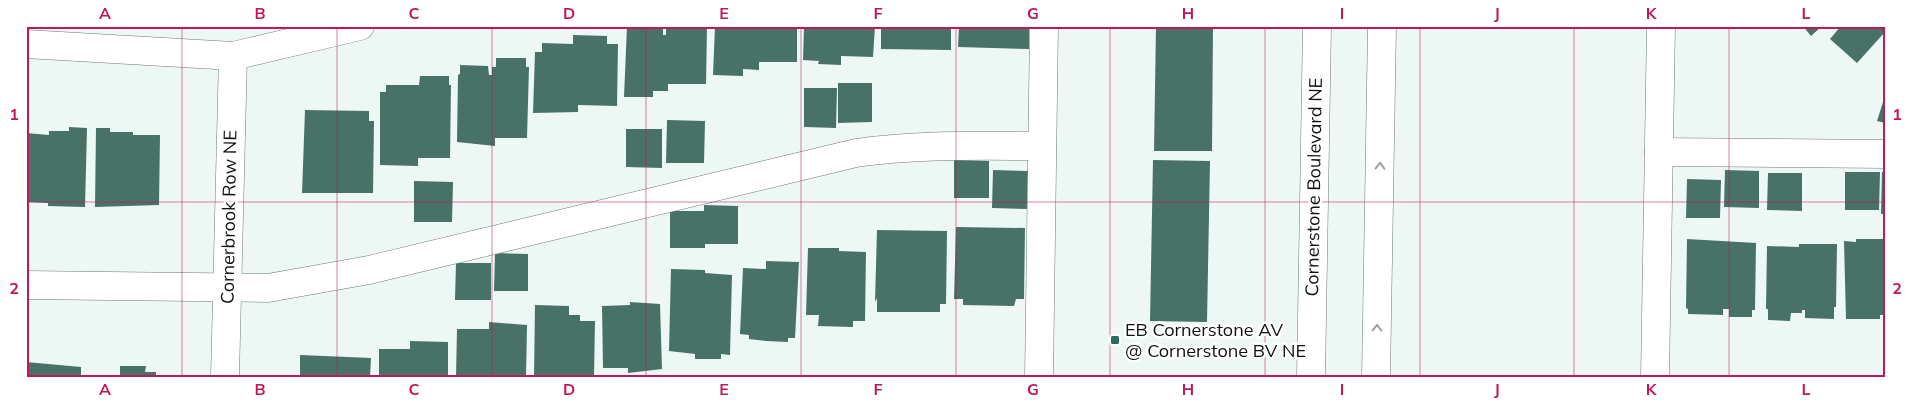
<svg xmlns="http://www.w3.org/2000/svg" width="1911" height="403" font-family="Mulish,sans-serif">
  <rect width="100%" height="100%" fill="#edf8f5"/>
  <!-- building -->
  <g fill="#487167">
    <path d="M627,26H663V35H666V26H707L706,84H668V91H653V97H624Z"/>
    <path d="M715,26H797V62H759V70L743,69V76L713,75Z"/>
    <path d="M804,26H875L873,57L841,56V65L818,64L819,61L803,60Z"/>
    <path d="M881,26H951V50L881,49Z"/>
    <path d="M959,26H1029V49L958,47Z"/>
    <path d="M1156,26H1213L1212,151H1154Z"/>
    <path d="M1803,26H1822L1811,36Z"/>
    <path d="M1841,26H1885V32L1857,63L1830,39Z"/>
    <path d="M573,35L607,36V44H618L617,106L578,105V112L533,113L535,52H542V43L573,44Z"/>
    <path d="M496,58H526V67H529L527,138H495V146L457,142L458,75L460,74V65L488,66L489,75H492V67H496Z"/>
    <path d="M420,76H449V85H451L450,158H418V166L380,165V92H386V85H419Z"/>
    <path d="M838,83H872V122L838,123Z"/>
    <path d="M804,88H837L836,128L804,127Z"/>
    <path d="M1884,99H1885V123L1877,121Z"/>
    <path d="M305,110L369,111V121H374L373,193H302Z"/>
    <path d="M667,120L705,121L704,163H666Z"/>
    <path d="M69,127L87,128L85,207L48,206V203L26,202V133L49,135V131H69Z"/>
    <path d="M96,128H110V132H133V135H160L159,205L95,207Z"/>
    <path d="M626,129H662V168L626,167Z"/>
    <path d="M954,160L989,161V198H954Z"/>
    <path d="M1153,160L1210,161L1207,322L1150,321Z"/>
    <path d="M993,170L1028,171L1027,209L992,208Z"/>
    <path d="M1725,170L1759,171V208L1724,207Z"/>
    <path d="M1845,172H1880L1879,210H1845Z"/>
    <path d="M1882,172H1885V214H1881Z"/>
    <path d="M1768,173H1802V211L1767,210Z"/>
    <path d="M1687,179L1721,180L1720,218H1686Z"/>
    <path d="M414,181L453,182L452,222H414Z"/>
    <path d="M704,205L738,206V244H705V248H670V211H704Z"/>
    <path d="M956,227L1025,228L1024,299H1016L1014,306L963,305V299H954Z"/>
    <path d="M877,230L947,231L946,304H940V312H877V298L875,302Z"/>
    <path d="M1687,239L1756,243L1755,310H1752V317H1729V309H1723V315L1688,314V309L1686,308Z"/>
    <path d="M1856,239H1883L1885,315H1880V319H1846L1844,241L1856,242Z"/>
    <path d="M1799,244H1837L1836,307H1834V319L1805,318V310H1802V313H1791L1790,321L1768,320V309H1766L1767,246L1799,247Z"/>
    <path d="M808,248H839V251L866,252L865,321H853V327L818,326L819,315H806Z"/>
    <path d="M495,253L528,254V291H494Z"/>
    <path d="M766,261L799,262L795,338H788V342L766,341L749,339V335L740,334L743,268L766,269Z"/>
    <path d="M456,263H491V300H455Z"/>
    <path d="M671,269L705,270V273L732,275L730,355L721,354V359H695V354L669,351Z"/>
    <path d="M630,302L660,304L662,369L628,373V368H603L602,306L630,305Z"/>
    <path d="M535,305L569,306V315H580V321H595L594,377H534Z"/>
    <path d="M489,322L527,325L526,377H456L457,329H489Z"/>
    <path d="M410,341L448,342V377H379V349H410Z"/>
    <path d="M300,355L371,358L370,377H300Z"/>
    <path d="M26,362L81,367V377H26Z"/>
    <path d="M120,366H146L145,372H156V377H120Z"/>
  </g>
  <g fill="none" stroke-linecap="round" stroke-linejoin="round">
    <defs>
      <g id="minor">
        <path d="M26,44L233,56L360,26"/>
        <path d="M1659,152L1885,154"/>
        <path d="M26,285L268,288L369,270L856,153C918,144 980,146 1042,146"/>
        <path d="M225,377L233,56"/>
        <path d="M1039,377L1044,26"/>
        <path d="M1311,377L1317,26"/>
        <path d="M1376,377L1382,26"/>
        <path d="M1655,377L1661,26"/>
      </g>
    </defs>
    <!-- minor casing -->
    <use href="#minor" stroke="#6e7875" stroke-width="29"/>
    <!-- minor -->
    <use href="#minor" stroke="#fff" stroke-width="28"/>
  </g>
  <!-- one-way arrows -->
  <defs><path id="oneway-chevron" d="M-2-3.5L2.5 0L-2 3.5" fill="none" stroke-width="1.6" stroke-linecap="round" stroke-linejoin="round" transform="scale(1.25)"/></defs>
  <g stroke="#9fa0a0">
    <use href="#oneway-chevron" transform="translate(1380 166) rotate(-89)"/>
    <use href="#oneway-chevron" transform="translate(1377 328) rotate(-89)"/>
  </g>
  <!-- grid -->
  <path fill="none" stroke="#c2185b" stroke-width="1" stroke-opacity="0.55" d="M182,26V377M337,26V377M492,26V377M646,26V377M801,26V377M956,26V377M1110,26V377M1265,26V377M1420,26V377M1574,26V377M1729,26V377M26,202H1885"/>
  <!-- markers -->
  <rect fill="#2c6f61" stroke="#fff" stroke-width="2" x="1110" y="335" width="10" height="10" rx="2.5"/>
  <g text-anchor="middle" stroke-width="5" stroke-linejoin="round" paint-order="stroke">
    <!-- street labels -->
    <g font-size="18" fill="#0e1211" stroke="#fff">
      <text transform="translate(1314 187) rotate(-89)" y="6">Cornerstone Boulevard NE</text>
      <text transform="translate(229 217) rotate(-89)" y="6">Cornerbrook Row NE</text>
    </g>
    <!-- poi labels -->
    <g font-size="18" fill="#0e1211" stroke="#fff" text-anchor="start">
      <text x="1125" y="336">EB Cornerstone AV<tspan x="1125" dy="21">@ Cornerstone BV NE</tspan></text>
    </g>
  </g>
  <!-- border -->
  <rect width="1911" height="403" fill="none" stroke="#ffffff" stroke-width="55"/>
  <rect x="28" y="28" width="1856" height="348" fill="none" stroke="#c2185b" stroke-width="2"/>
  <g font-size="16" text-anchor="middle" font-weight="bold" fill="#c2185b">
    <text x="105" y="19">A</text>
    <text x="260" y="19">B</text>
    <text x="414" y="19">C</text>
    <text x="569" y="19">D</text>
    <text x="724" y="19">E</text>
    <text x="878" y="19">F</text>
    <text x="1033" y="19">G</text>
    <text x="1188" y="19">H</text>
    <text x="1342" y="19">I</text>
    <text x="1497" y="19">J</text>
    <text x="1651" y="19">K</text>
    <text x="1806" y="19">L</text>
    <text x="14" y="120">1</text>
    <text x="1897" y="120">1</text>
    <text x="14" y="294">2</text>
    <text x="1897" y="294">2</text>
    <text x="105" y="395">A</text>
    <text x="260" y="395">B</text>
    <text x="414" y="395">C</text>
    <text x="569" y="395">D</text>
    <text x="724" y="395">E</text>
    <text x="878" y="395">F</text>
    <text x="1033" y="395">G</text>
    <text x="1188" y="395">H</text>
    <text x="1342" y="395">I</text>
    <text x="1497" y="395">J</text>
    <text x="1651" y="395">K</text>
    <text x="1806" y="395">L</text>
  </g>
</svg>
